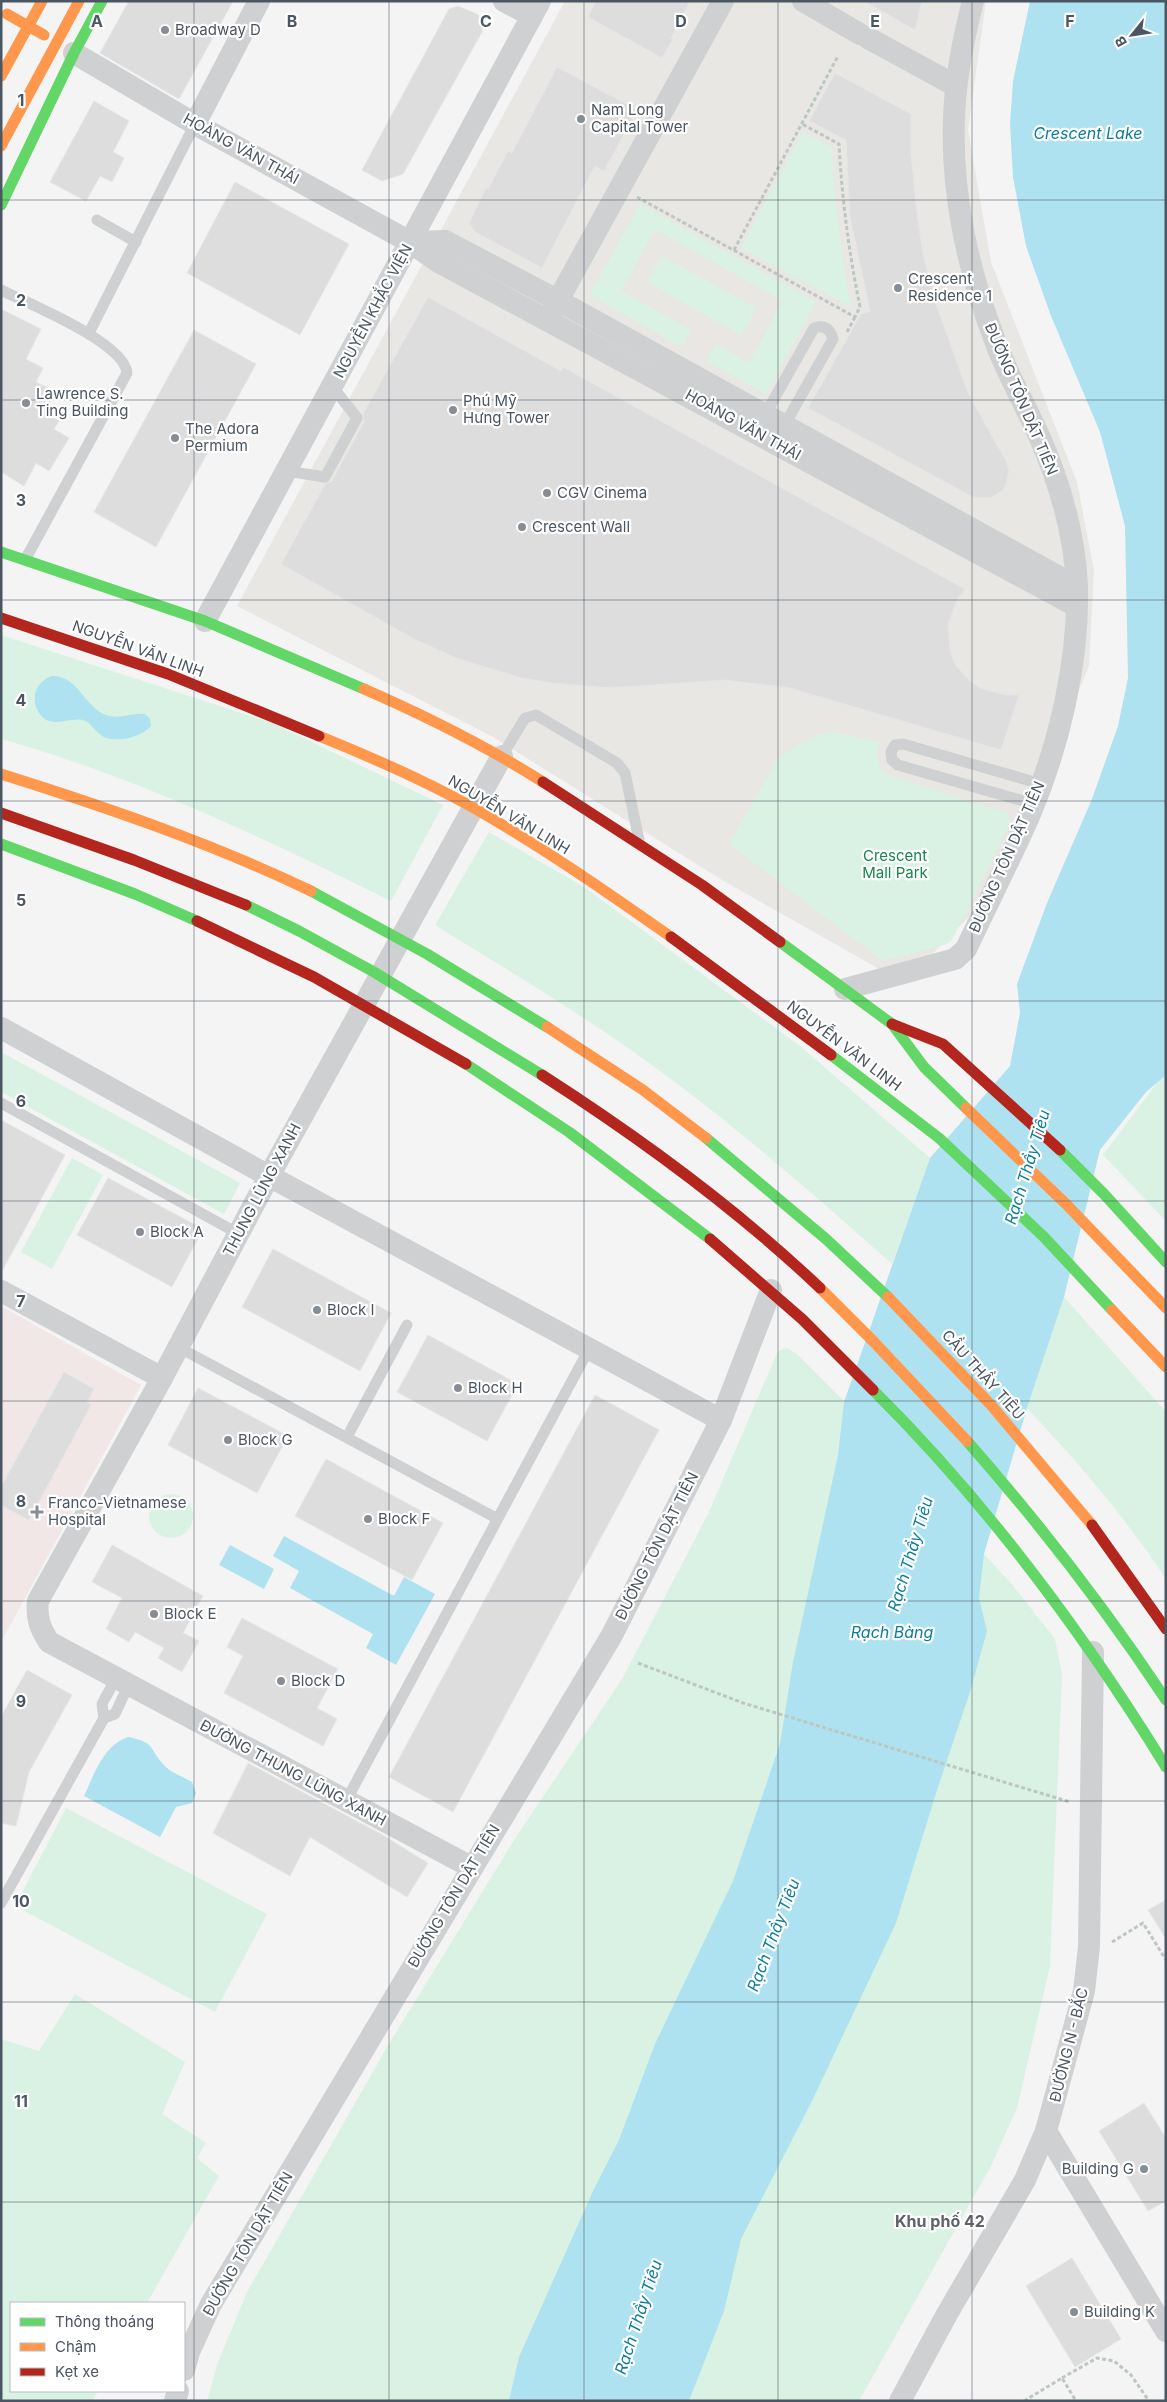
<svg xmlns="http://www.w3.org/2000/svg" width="1167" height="2402" font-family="Inter,sans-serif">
  <rect width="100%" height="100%" fill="#f4f4f4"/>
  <!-- commercial -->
  <path fill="#e8e7e3" d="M565,1H986L968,130L991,262L1077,482L1094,570L1089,666L999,886L904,983L722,880L493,737L237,606Z"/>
  <!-- medical -->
  <path fill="#f1e7e6" d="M1,1306L141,1385L1,1642Z"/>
  <!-- green -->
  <g fill="#d9f2e3">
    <path d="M803,132L832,147C834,202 841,253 851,307L741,248Z"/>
    <path d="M640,204L816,302L766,394L707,361L716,344L749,363L783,301L655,229L621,291L691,330L682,347L590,295Z"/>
    <path d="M662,256L756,308L741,335L647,282Z"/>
    <path d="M1,635L272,723L443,805L391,901C265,839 137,777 1,739Z"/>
    <path d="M838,732L880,743C873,757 878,768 890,776L1007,813L1010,819L1009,825L952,940L947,944L883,961L729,844L778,759L797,745L820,734Z"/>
    <path d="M489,832L584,887L800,1046L930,1158L892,1264C808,1189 723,1115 631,1050C568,1006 501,966 435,925Z"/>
    <path d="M1,1052L240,1183L224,1214L1,1092Z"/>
    <path d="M1166,1071V1221L1103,1155Z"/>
    <path d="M72,1158L103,1175L52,1269L21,1252Z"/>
    <path d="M1064,1297L1166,1412V1579C1125,1517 1077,1461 1027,1408Z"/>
    <path d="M787,1348L797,1354L873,1430L810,1679L554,2401H207L218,2362L247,2292L387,2047L516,1837L622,1679L708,1514L778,1351Z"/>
    <circle cx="171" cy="1516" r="22"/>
    <path d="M984,1554L1010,1582L1055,1639L1062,1674L1050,1966L1017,2108L991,2166L859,2401H640Z"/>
    <path d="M66,1808L267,1914L215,2012L15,1906Z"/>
    <path d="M75,1994L185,2062L162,2114L206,2143L197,2158L219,2176L147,2303H11V2391H98L92,2401H1V2039L39,2051Z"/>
  </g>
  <!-- water -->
  <g fill="#aee2f0">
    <path d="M1030,1H1166V1075L1146,1092L1100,1150L1064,1297L1027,1408L984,1554L979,1598L987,1631L970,1692L936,1793L896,1923L812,2101L741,2239L724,2311L689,2401H509L519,2357L594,2189L619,2140L655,2044L733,1881L780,1744L793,1662L838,1455L844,1402L930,1158L1010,1066L1020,1013L1017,984L1047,903L1092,799L1118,726L1128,678L1125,526L1100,432L1051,316L1026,246L1013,177L1010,124L1013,81Z"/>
    <path d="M52,676C79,676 83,706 106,715C119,720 132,712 145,714L150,719L151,726C142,737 117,743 104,737C96,733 92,723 83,720C67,717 51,730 39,713C36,708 34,702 35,695C36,685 44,679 52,676Z"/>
    <path d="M284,1536L394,1596L404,1577L435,1594L396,1665L366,1648L373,1634L290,1588L299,1571L273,1556Z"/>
    <path d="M230,1545L274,1569L264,1589L219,1565Z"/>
    <path d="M128,1737C157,1743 148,1748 164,1765C171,1773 184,1777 192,1782L196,1793L192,1803L176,1807L160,1837L84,1796C95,1773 103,1746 128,1737Z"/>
  </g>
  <!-- building -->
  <g fill="#ddddde" stroke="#e5e6e7">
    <path d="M129,1H233L179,99L100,53Z"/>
    <path d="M596,1H690L671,38L673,39L662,58L588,17Z"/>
    <path d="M864,1H922L915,30Z"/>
    <path d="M458,6L477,14L483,20L482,32L403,174L382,181L362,170L449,9Z"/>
    <path d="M557,67L637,110L604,171L595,166L542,268L475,232L469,223L486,188L488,189L508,151L512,153Z"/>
    <path d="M835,73L911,114V153L917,214L923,254L937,307L968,393L1006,461L1009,471L1006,485L1002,491L990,498L973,497L808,408L861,314L870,311L850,217L846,140L809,121Z"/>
    <path d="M94,101L129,121L113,152L124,158L112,182L100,176L86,201L50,182Z"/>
    <path d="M235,182L349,244L300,335L187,273Z"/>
    <path d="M428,297L561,371L563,367L965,589L956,602L948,625L950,651L956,666L970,681L980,688L1005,695H1019L1001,750L790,688L724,680L610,688L552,683L521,678L456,658L414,639L281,564L325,484L332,481L364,422L363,414Z"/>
    <path d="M1,309L41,329L26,359L43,368L36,382L56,392L45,413L59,421L54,429L69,438L49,471L36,463L24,486L1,472Z"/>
    <path d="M194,330L256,364L156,547L94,512Z"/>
    <path d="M1,1120L65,1155L1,1273Z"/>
    <path d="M108,1178L203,1229L172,1287L77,1235Z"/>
    <path d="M273,1249L391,1313L360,1371L242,1307Z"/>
    <path d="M428,1335L518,1384L487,1441L397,1392Z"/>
    <path d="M64,1372L94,1389L87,1402L91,1405L29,1520L1,1505V1487Z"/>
    <path d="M198,1388L288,1436L257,1493L168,1445Z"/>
    <path d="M595,1395L659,1430L453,1812L389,1777Z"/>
    <path d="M326,1459L443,1523L412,1580L295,1516Z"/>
    <path d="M112,1545L203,1596L183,1633L199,1641L182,1672L158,1658L164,1648L135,1632L129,1642L106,1629L122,1598L92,1582Z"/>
    <path d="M242,1618L338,1669L317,1708L337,1719L323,1746L224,1693L243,1656L227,1647Z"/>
    <path d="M27,1670L72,1695L29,1772L16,1826L1,1823V1717Z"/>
    <path d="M248,1763L381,1834L428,1863L407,1897L310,1837L290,1876L213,1833Z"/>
    <path d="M1166,1900V1939L1148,1910Z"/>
    <path d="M1144,2103L1166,2138V2201L1148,2211L1099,2131Z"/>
    <path d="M1072,2258L1121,2339L1075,2367L1026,2286Z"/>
  </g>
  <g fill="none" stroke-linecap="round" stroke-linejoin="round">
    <!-- path -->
    <g stroke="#bcc7c4" stroke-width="3" stroke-dasharray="4 2.5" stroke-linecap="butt">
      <path d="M637,197L855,317L860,307C849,253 842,200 839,144L802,124"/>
      <path d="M734,250L838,56"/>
      <path d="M847,332L855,317"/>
      <path d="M638,1663L743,1703L1070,1802"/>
      <path d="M1112,1942L1143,1923L1166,1960"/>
      <path d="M1062,2378L1097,2358L1114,2361L1131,2375L1149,2401"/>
      <path d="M1024,2401L1062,2378L1076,2401"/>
    </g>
    <!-- lane -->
    <g stroke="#ced0d2" stroke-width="11">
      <path d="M97,220L136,242"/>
      <path d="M1,290C29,304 124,342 127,373L25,560"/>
      <path d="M89,333L195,124"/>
      <path d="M765,415L814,328C824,324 830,329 833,339L784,426"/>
      <path d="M286,471L325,477L357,418L332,386"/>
      <path d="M502,756L525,718L536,715L617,763L625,773L639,840"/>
      <path d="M1034,804L898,765L892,760L891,752L895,745L903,744L1041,784"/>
      <path d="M1,1103L239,1234"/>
      <path d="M178,1347L496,1518"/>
      <path d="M347,1437L407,1325"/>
      <path d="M116,1678L102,1704L104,1718L115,1714L129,1684"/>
      <path d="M346,1801L589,1349"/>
      <path d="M1,1903L104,1718"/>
    </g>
    <!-- street -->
    <g stroke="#ced0d2" stroke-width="22">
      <path d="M504,1L532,16"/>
      <path d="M803,1L860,34"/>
      <path d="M868,38L956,86"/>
      <path d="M74,53L195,124L410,242L437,261L1076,606"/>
      <path d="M195,124L259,1"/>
      <path d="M410,242L445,241L557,300L1077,587"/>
      <path d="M551,313L723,1"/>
      <path d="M205,621L540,1"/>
      <path d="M845,989L955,959L966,949C987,904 1010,860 1030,814C1059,746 1079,661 1077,587C1075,536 1060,484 1040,438C1025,404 1006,372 994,338C968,270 951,192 954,119C955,79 963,40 973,1"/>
      <path d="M1,1028L269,1176L721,1420"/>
      <path d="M1,1291L162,1378"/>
      <path d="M471,1867L49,1642C40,1628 36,1618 38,1601L162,1378L269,1176L502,756"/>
      <path d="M1046,2131L1166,2331"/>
      <path d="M184,2370L189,2352L211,2304L612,1635L721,1420L771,1290"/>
      <path d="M175,2401L178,2391"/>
      <path d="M900,2401L947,2314L1025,2180L1046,2131L1084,1991L1089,1947L1093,1652"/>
    </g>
    <!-- fast -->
    <g stroke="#63d668" stroke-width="11">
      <path d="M1,205L74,53L102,1"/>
      <path d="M1,552L205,621L364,689"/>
      <path d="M1,844L135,894L197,921"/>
      <path d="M311,891L427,954L547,1027"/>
      <path d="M246,905L299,931L374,972L542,1075"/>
      <path d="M780,942L892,1024L924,1067L966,1108"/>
      <path d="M831,1055L939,1138L1044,1237L1112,1310"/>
      <path d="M466,1064L569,1132L710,1239"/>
      <path d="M706,1138L826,1239L888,1297"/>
      <path d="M1060,1150L1104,1194L1166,1262"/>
      <path d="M873,1390C986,1502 1082,1631 1166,1767"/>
      <path d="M967,1441C1039,1523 1106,1609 1166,1700"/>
    </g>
    <!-- slow -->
    <g stroke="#ff974d" stroke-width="11">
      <path d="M7,14L44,35"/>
      <path d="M1,76L42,1"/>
      <path d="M1,146L79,1"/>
      <path d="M364,689C426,716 486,746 543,782"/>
      <path d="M319,736C371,757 424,780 474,808C542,847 607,892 671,937"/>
      <path d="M1,774C106,807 211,843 311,891"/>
      <path d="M547,1027L643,1090L706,1138"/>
      <path d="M966,1108L1066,1204L1166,1308"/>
      <path d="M820,1288L874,1342L967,1441"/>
      <path d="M888,1297L991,1405L1092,1525"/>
      <path d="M1112,1310L1166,1367"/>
    </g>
    <!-- jam -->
    <g stroke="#b3261e" stroke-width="11">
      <path d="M1,618L168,674L319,736"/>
      <path d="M543,782L702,885L780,942"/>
      <path d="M1,813L134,860L246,905"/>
      <path d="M197,921L314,977L466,1064"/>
      <path d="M671,937L831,1055"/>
      <path d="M892,1024L943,1044L1060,1150"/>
      <path d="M542,1075C640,1138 736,1208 820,1288"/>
      <path d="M710,1239L802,1319L873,1390"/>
      <path d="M1092,1525L1166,1629"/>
    </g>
  </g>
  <!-- grid -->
  <path fill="none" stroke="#4a5661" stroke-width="1" stroke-opacity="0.55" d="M194,1V2401M389,1V2401M584,1V2401M778,1V2401M972,1V2401M1,200H1166M1,400H1166M1,600H1166M1,801H1166M1,1001H1166M1,1201H1166M1,1401H1166M1,1601H1166M1,1801H1166M1,2002H1166M1,2202H1166"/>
  <!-- markers -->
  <g fill="#868d94" stroke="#fff" stroke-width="2">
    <circle cx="165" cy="30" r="5"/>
    <circle cx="581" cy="119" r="5"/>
    <circle cx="898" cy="288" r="5"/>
    <circle cx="26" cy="403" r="5"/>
    <circle cx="453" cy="410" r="5"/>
    <circle cx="175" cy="438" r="5"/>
    <circle cx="547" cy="493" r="5"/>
    <circle cx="522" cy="527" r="5"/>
    <circle cx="140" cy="1232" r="5"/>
    <circle cx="317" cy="1310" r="5"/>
    <circle cx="458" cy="1388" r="5"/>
    <circle cx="228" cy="1440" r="5"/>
    <path d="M34.5 1504.5h5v5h5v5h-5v5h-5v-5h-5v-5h5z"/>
    <circle cx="368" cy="1519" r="5"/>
    <circle cx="154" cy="1614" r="5"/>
    <circle cx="281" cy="1681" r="5"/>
    <circle cx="1144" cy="2169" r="5"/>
    <circle cx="1074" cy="2312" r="5"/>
  </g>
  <g text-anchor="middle" stroke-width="4.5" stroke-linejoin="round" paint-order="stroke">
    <!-- poi labels -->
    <g font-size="15" fill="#4a5661" stroke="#fff" text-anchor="start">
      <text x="175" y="35">Broadway D</text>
      <text x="591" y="115">Nam Long<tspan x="591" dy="17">Capital Tower</tspan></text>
      <text x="908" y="284">Crescent<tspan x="908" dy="17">Residence 1</tspan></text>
      <text x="36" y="399">Lawrence S.<tspan x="36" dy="17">Ting Building</tspan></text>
      <text x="463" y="406">Phú Mỹ<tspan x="463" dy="17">Hưng Tower</tspan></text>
      <text x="185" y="434">The Adora<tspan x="185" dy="17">Permium</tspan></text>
      <text x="557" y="498">CGV Cinema</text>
      <text x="532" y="532">Crescent Wall</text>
      <text x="150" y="1237">Block A</text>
      <text x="327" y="1315">Block I</text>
      <text x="468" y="1393">Block H</text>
      <text x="238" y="1445">Block G</text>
      <text x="48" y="1508">Franco-Vietnamese<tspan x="48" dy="17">Hospital</tspan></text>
      <text x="378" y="1524">Block F</text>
      <text x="164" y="1619">Block E</text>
      <text x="291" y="1686">Block D</text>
      <text x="1134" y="2174" text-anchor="end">Building G</text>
      <text x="1084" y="2317">Building K</text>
    </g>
    <!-- street labels -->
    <g font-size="15" fill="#4a5661" stroke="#fff">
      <text transform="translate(241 149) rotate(29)" y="5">HOÀNG VĂN THÁI</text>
      <text transform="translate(373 311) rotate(-62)" y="5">NGUYỄN KHẮC VIỆN</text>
      <text transform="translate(1021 399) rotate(67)" y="5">ĐƯỜNG TÔN DẬT TIÊN</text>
      <text transform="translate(743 425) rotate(29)" y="5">HOÀNG VĂN THÁI</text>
      <text transform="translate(138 649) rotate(20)" y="5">NGUYỄN VĂN LINH</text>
      <text transform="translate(509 815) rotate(31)" y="5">NGUYỄN VĂN LINH</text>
      <text transform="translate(1007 857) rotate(-66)" y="5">ĐƯỜNG TÔN DẬT TIÊN</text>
      <text transform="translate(844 1046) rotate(37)" y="5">NGUYỄN VĂN LINH</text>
      <text transform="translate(262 1190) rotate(-62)" y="5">THUNG LŨNG XANH</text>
      <text transform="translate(983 1375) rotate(48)" y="5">CẦU THẦY TIÊU</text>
      <text transform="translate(657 1546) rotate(-63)" y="5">ĐƯỜNG TÔN DẬT TIÊN</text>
      <text transform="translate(293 1773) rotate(28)" y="5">ĐƯỜNG THUNG LŨNG XANH</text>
      <text transform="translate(454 1896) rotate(-59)" y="5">ĐƯỜNG TÔN DẬT TIÊN</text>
      <text transform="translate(1069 2045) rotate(-76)" y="5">ĐƯỜNG N - BẮC</text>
      <text transform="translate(248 2244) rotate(-60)" y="5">ĐƯỜNG TÔN DẬT TIÊN</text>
    </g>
    <!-- park labels -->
    <g font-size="15" fill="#17864f" stroke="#fff">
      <text x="895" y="861">Crescent<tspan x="895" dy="17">Mall Park</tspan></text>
    </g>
    <!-- water labels -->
    <g font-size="16" font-style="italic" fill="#0c7c9b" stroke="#fff">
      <text x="1088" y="139">Crescent Lake</text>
      <text transform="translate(1027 1167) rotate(-73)" y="6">Rạch Thầy Tiêu</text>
      <text transform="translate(910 1554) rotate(-73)" y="6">Rạch Thầy Tiêu</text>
      <text x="892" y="1638">Rạch Bàng</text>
      <text transform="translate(773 1935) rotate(-69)" y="6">Rạch Thầy Tiêu</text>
      <text transform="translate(638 2317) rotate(-72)" y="6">Rạch Thầy Tiêu</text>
    </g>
    <!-- neighbourhood labels -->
    <g font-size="16" font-weight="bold" fill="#5f6368" stroke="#fff">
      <text x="940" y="2227">Khu phố 42</text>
    </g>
  </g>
  <g font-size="16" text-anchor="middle" font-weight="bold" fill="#4a5661" stroke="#fff" stroke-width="4.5" stroke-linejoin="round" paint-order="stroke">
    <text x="97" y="27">A</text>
    <text x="292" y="27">B</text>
    <text x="486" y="27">C</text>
    <text x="681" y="27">D</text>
    <text x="875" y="27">E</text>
    <text x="1070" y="27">F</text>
    <text x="21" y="106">1</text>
    <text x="21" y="306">2</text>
    <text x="21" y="506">3</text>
    <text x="21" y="706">4</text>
    <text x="21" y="906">5</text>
    <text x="21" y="1107">6</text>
    <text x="21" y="1307">7</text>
    <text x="21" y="1507">8</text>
    <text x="21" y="1707">9</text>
    <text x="21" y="1907">10</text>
    <text x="21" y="2107">11</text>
  </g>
  <!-- border -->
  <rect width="1167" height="2402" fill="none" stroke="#4a5661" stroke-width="5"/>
  <!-- legend -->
  <rect x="10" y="2302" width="175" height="90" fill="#ffffff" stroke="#b7bbc0"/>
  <rect x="20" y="2318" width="25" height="8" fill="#63d668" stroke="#b7bbc0"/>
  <text x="55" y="2327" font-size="15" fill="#4a5661">Thông thoáng</text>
  <rect x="20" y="2343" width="25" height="8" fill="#ff974d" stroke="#b7bbc0"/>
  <text x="55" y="2352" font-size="15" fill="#4a5661">Chậm</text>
  <rect x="20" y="2368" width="25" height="8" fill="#b3261e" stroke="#b7bbc0"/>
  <text x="55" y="2377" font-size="15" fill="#4a5661">Kẹt xe</text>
  <!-- north arrow -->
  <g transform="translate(1132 35) rotate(240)" stroke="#ffffff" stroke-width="4" paint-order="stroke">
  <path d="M0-4L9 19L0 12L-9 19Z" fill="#4a5661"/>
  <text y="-8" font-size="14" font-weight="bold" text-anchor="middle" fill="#4a5661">B</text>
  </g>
</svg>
